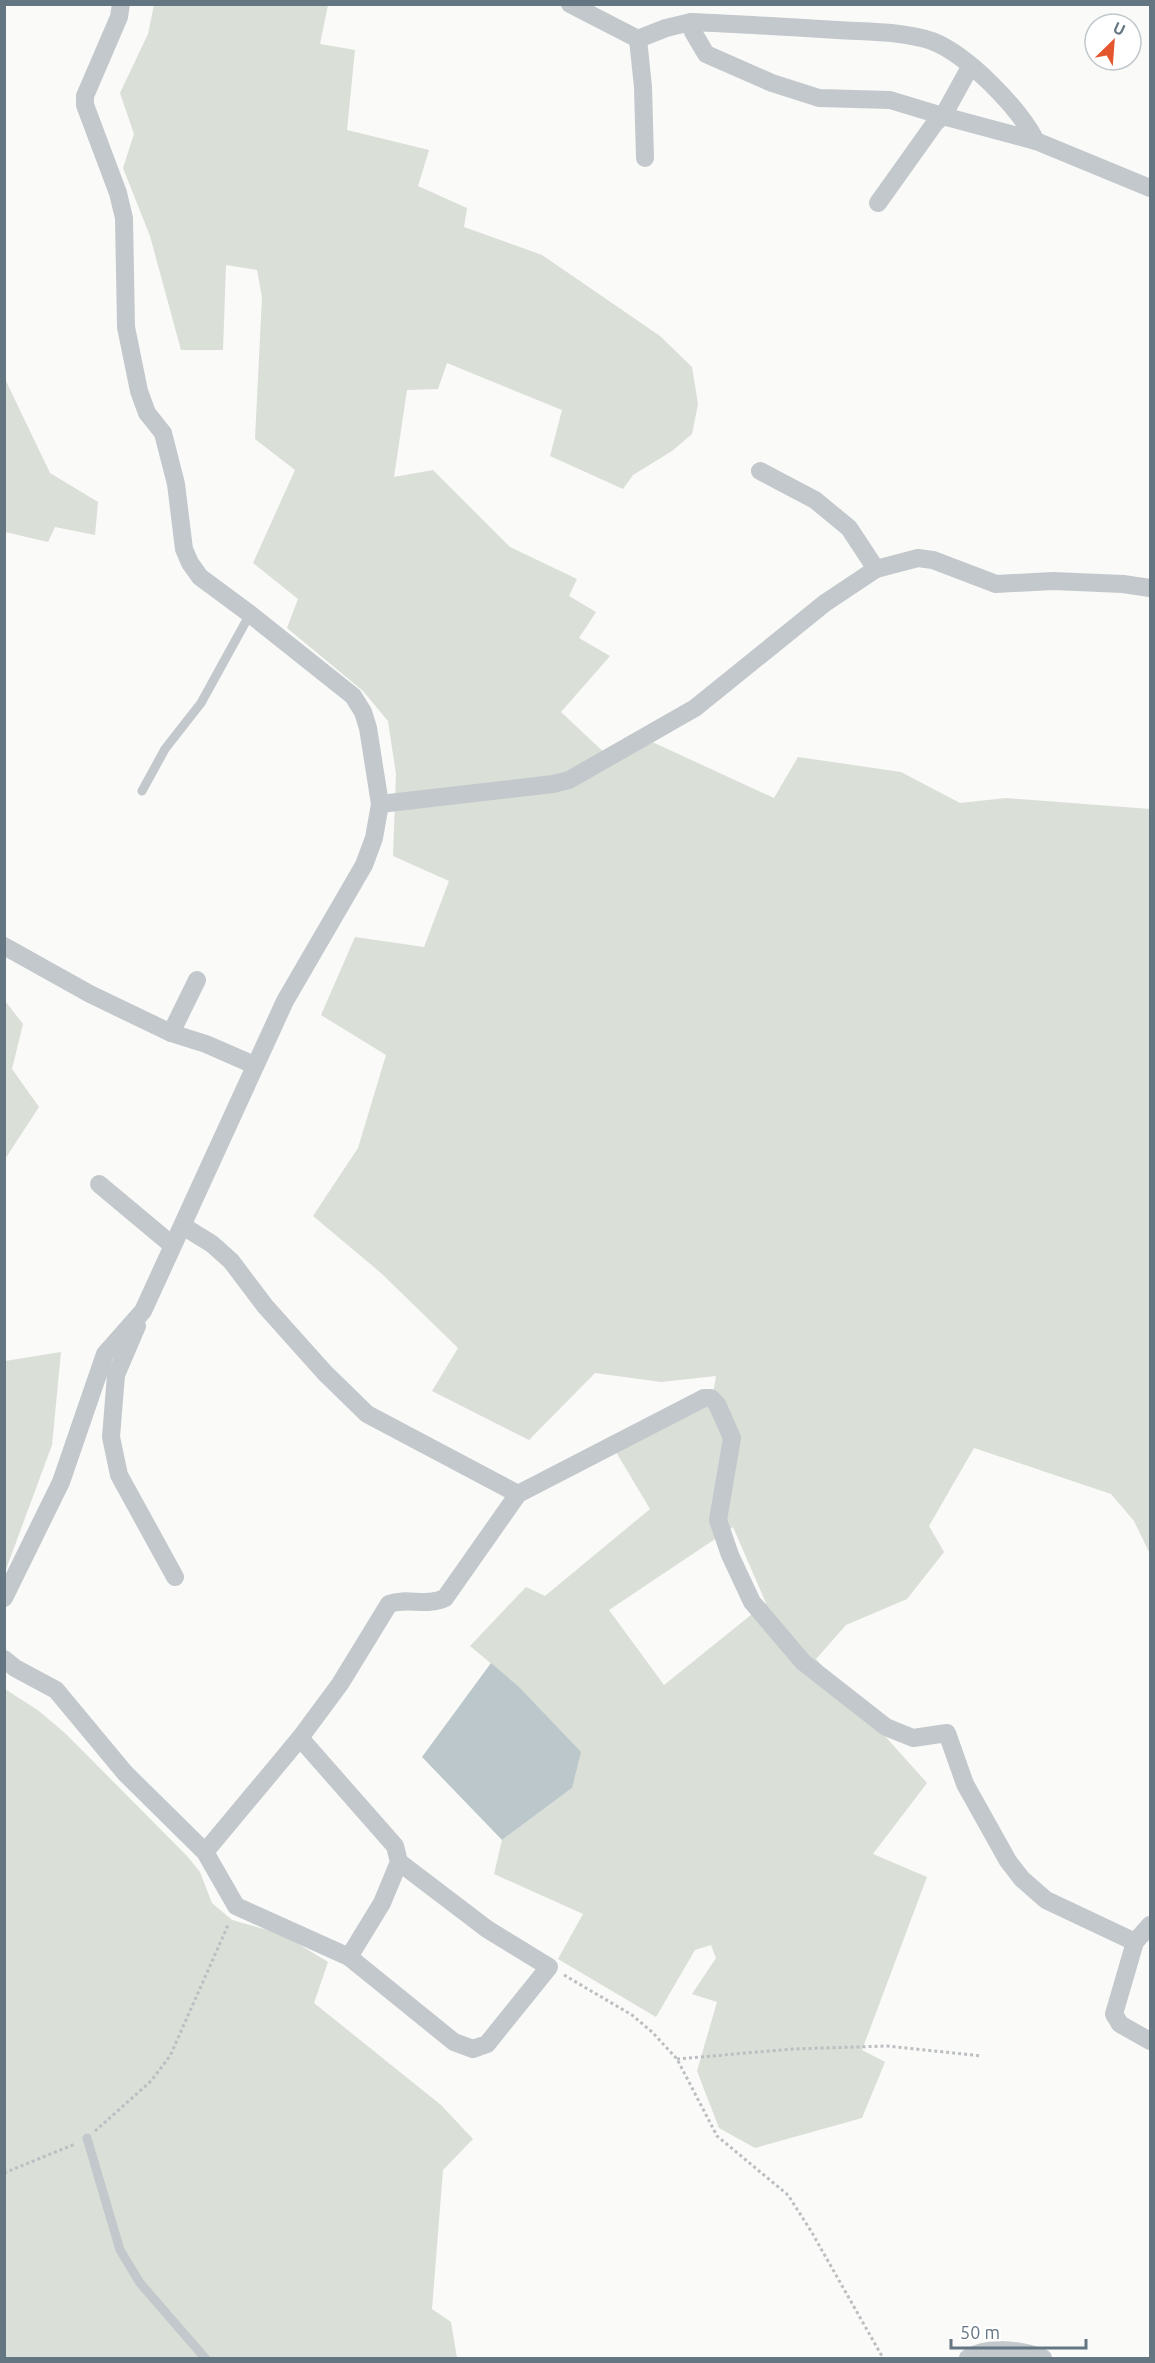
<svg xmlns="http://www.w3.org/2000/svg" width="1155" height="2363" font-family="Ubuntu,sans-serif">
  <rect width="100%" height="100%" fill="#fafaf8"/>
  <!-- green -->
  <g fill="#dadfd7" fill-rule="evenodd">
    <path d="M154,5H328L320,44L355,50L347,130L429,150L418,186L467,208L464,227L542,255L660,336L692,367L698,404L692,434L672,451L633,475L623,489L550,456L562,410L447,363L438,389L407,390L394,477L433,470L510,547L577,579L569,596L596,612L579,638L610,656L561,712L611,759L650,741L774,798L798,757L901,772L960,803L1006,798L1150,809V1554L1134,1521L1111,1494L974,1448L929,1526L944,1552L907,1599L846,1625L816,1659L927,1783L873,1854L927,1877L862,2050L885,2062L862,2118L755,2148L719,2128L697,2071L717,2002L692,1994L716,1958L711,1945L695,1950L656,2017L558,1959L583,1914L494,1874L502,1840L572,1788L517,1685L470,1646L526,1587L545,1596L650,1509L616,1452L713,1394L716,1376L661,1382L595,1373L529,1440L432,1391L458,1348L381,1273L313,1216L358,1148L386,1055L321,1015L355,937L424,947L449,881L393,856L396,774L388,721L363,691L287,628L298,599L253,563L295,470L255,439L262,297L257,270L226,265L223,350H181L150,236L123,168L134,134L120,93L148,34ZM733,1527L766,1603L664,1685L609,1610Z"/>
    <path d="M5,379L50,473L98,502L95,535L55,527L48,542L5,532Z"/>
    <path d="M5,1001L23,1024L12,1069L39,1107L5,1159Z"/>
    <path d="M61,1352L52,1445L5,1572V1361Z"/>
    <path d="M5,1689L39,1711L66,1734L187,1856L200,1872L212,1903L232,1920L282,1934L328,1962L314,2003L441,2105L473,2139L443,2170L432,2309L451,2322L457,2358H5Z"/>
  </g>
  <!-- water -->
  <path fill="#bbc7cb" d="M491,1663L517,1685L581,1752L572,1788L502,1840L422,1757Z"/>
  <g fill="none" stroke-linecap="round" stroke-linejoin="round">
    <!-- path -->
    <g stroke="#bbbfc2" stroke-width="3" stroke-dasharray="3 3" stroke-linecap="butt">
      <path d="M564,1975L632,2015L652,2032L677,2059L717,2136L788,2195L811,2231L883,2358"/>
      <path d="M677,2059L793,2049L887,2046L982,2056"/>
      <path d="M95,2131L151,2081L170,2056L229,1923"/>
      <path d="M4,2173L75,2144"/>
    </g>
    <!-- service -->
    <g stroke="#c3c8cc" stroke-width="9">
      <path d="M142,791L165,749L201,703L250,614"/>
      <path d="M87,2138L120,2250L140,2283L205,2358"/>
    </g>
    <!-- minor -->
    <g stroke="#c3c8cc" stroke-width="18">
      <path d="M570,4L638,39"/>
      <path d="M691,22L693,32L706,54L772,83L819,98L890,100L943,116L970,67"/>
      <path d="M645,158L643,87L638,39L666,28L691,22C739,24 788,27 837,30C868,32 902,31 932,41C968,55 1019,108 1036,141L1150,188"/>
      <path d="M878,203L935,123L943,116L1036,141"/>
      <path d="M760,471L815,500L849,528L876,569"/>
      <path d="M380,804L553,784L569,780L695,708L825,603L876,569L918,558L933,560L996,584L1053,581L1123,584L1150,588"/>
      <path d="M4,946L90,994L171,1033L206,1044L254,1065"/>
      <path d="M171,1033L197,980"/>
      <path d="M99,1184L172,1245"/>
      <path d="M183,1226L212,1244L231,1261L265,1306L325,1373L367,1414L518,1494"/>
      <path d="M137,1326L116,1375L111,1437L119,1475L175,1577"/>
      <path d="M4,1598L61,1482L105,1354L143,1311L285,1001L364,865L374,838L380,804L368,728L363,712L353,696L250,614L200,577L190,563L184,549L176,484L163,433L147,413L139,391L126,327L124,218L118,193L85,105V96L119,17L121,4"/>
      <path d="M4,1659L15,1668L56,1690L125,1773L205,1852L236,1906L349,1957L454,2042L473,2049L487,2044L549,1967L487,1929L399,1862"/>
      <path d="M300,1738L395,1846L399,1862L382,1903L349,1957"/>
      <path d="M205,1852L300,1738L340,1684L389,1604C408,1597 426,1607 445,1598L518,1494L704,1398H711L717,1404L732,1438L718,1520L730,1555L752,1602L803,1662L886,1727L913,1738L947,1733L965,1784L1008,1861L1022,1879L1046,1900L1135,1942L1114,2014L1120,2024L1150,2041"/>
      <path d="M1135,1942L1150,1925"/>
      <path d="M968,2358C990,2345 1020,2350 1043,2358"/>
    </g>
  </g>
  <!-- border -->
  <rect width="1155" height="2363" fill="none" stroke="#657683" stroke-width="12"/>
  <!-- north arrow -->
  <g transform="translate(1113 42) rotate(25)"><circle r="28" fill="#ffffff" stroke="#c1c8cd" stroke-width="1.5"/>
  <path d="M0-4.5L10 22L0 15L-10 22Z" fill="#e4572e"/>
  <text y="-9" font-size="16" font-weight="bold" text-anchor="middle" fill="#657683">U</text>
  </g>
  <!-- scale -->
  <path d="M951 2339v9h135v-9" fill="none" stroke="#657683" stroke-width="3"/>
  <text x="960" y="2339" font-size="18" fill="#657683" stroke="#ffffff" stroke-width="4.5" paint-order="stroke">50 m</text>
</svg>
